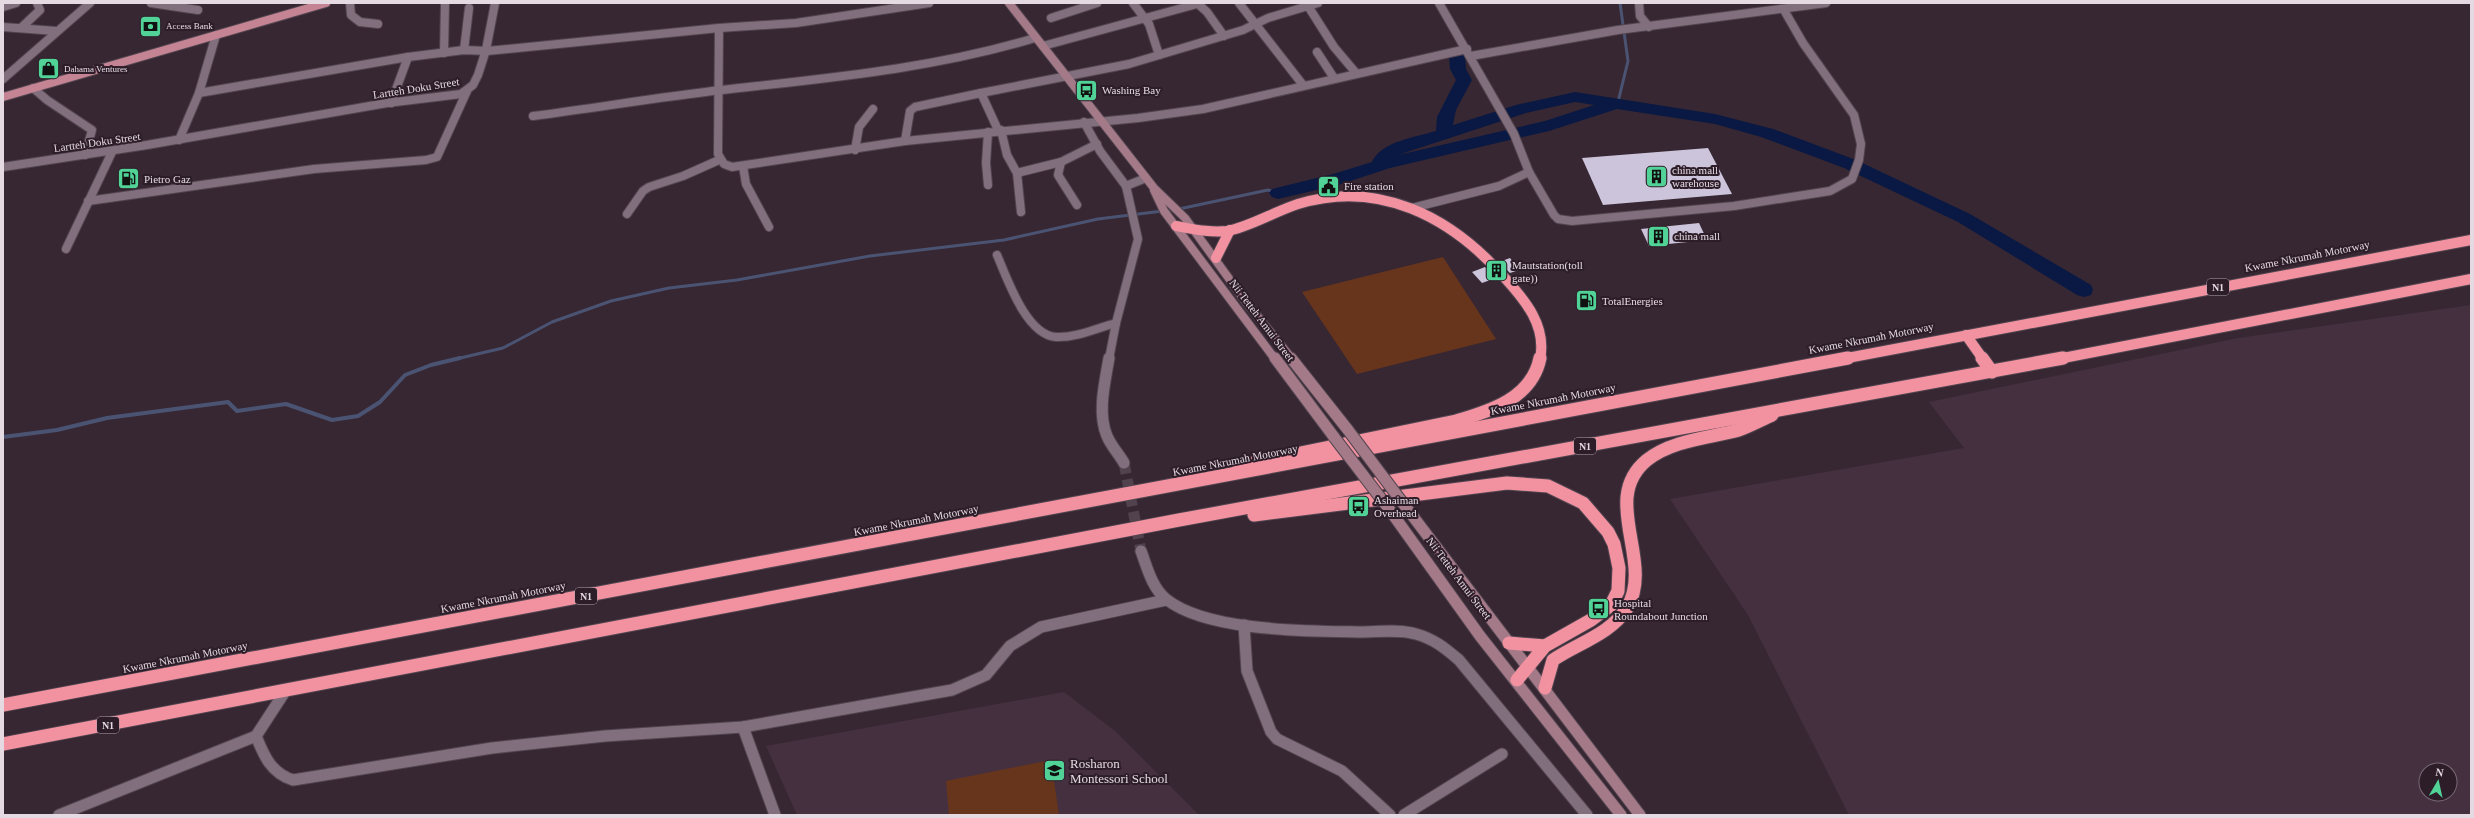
<svg xmlns="http://www.w3.org/2000/svg" width="2474" height="818" font-family="Georgia,serif">
  <rect width="100%" height="100%" fill="#372733"/>
  <!-- built -->
  <g fill="#453040" fill-rule="evenodd">
    <path d="M2471,305V815H1849L1748,615L1670,499L1964,448L1929,402L2238,338ZM2426,770H2450V794H2426Z"/>
    <path d="M1064,692L1115,731L1199,815H797L766,746Z"/>
  </g>
  <!-- green -->
  <g fill="#67341c">
    <path d="M1443,257L1496,339L1357,374L1302,292Z"/>
    <path d="M1051,760L1059,815H949L946,781Z"/>
  </g>
  <g fill="none" stroke-linecap="round" stroke-linejoin="round">
    <!-- stream-far1 -->
    <g stroke="#4b5373" stroke-width="3">
      <path d="M1618,102L1628,61L1620,3"/>
      <path d="M456,359L503,348L552,322L611,301L669,288L737,280L870,256L1004,240L1098,219L1179,209L1268,190L1278,193"/>
    </g>
    <!-- stream -->
    <path stroke="#4b5373" stroke-width="4" d="M3,437L57,430L107,418L228,402L237,411L286,404L332,420L358,416L380,402L405,375L431,365L460,358"/>
    <!-- river -->
    <path fill="#091943" fill-rule="evenodd" d="M1457,51L1465,56L1466,69L1472,80L1456,110L1453,125L1516,105L1575,92L1715,114L1773,129L1856,160L1970,214L2091,285L2093,290L2091,295L2084,297L2077,295L1958,222L1844,168L1761,137L1715,124L1617,109L1549,131L1390,168L1338,185L1278,199L1272,197L1269,193L1272,189L1333,174L1372,162C1381,141 1417,137 1436,131L1437,117L1456,80L1450,69L1449,56ZM1575,102L1594,105L1545,121L1398,155L1526,113Z"/>
  </g>
  <!-- building -->
  <g fill="#cbc4db">
    <path d="M1708,148L1732,194L1603,205L1582,158Z"/>
    <path d="M1699,223L1707,240L1649,246L1641,229Z"/>
    <path d="M1510,258L1519,270L1510,273L1499,262Z"/>
    <path d="M1485,267L1496,278L1482,283L1472,272Z"/>
  </g>
  <g fill="none" stroke-linecap="round" stroke-linejoin="round">
    <!-- minor-tunnel -->
    <path stroke="#51424d" stroke-width="11" stroke-dasharray="11 5.5" stroke-linecap="butt" d="M1124,463L1141,551"/>
    <defs>
      <g id="minor-far1">
        <path d="M151,3L198,10"/>
        <path d="M350,3L351,15L360,22L378,24"/>
        <path d="M1133,3L1149,24L1159,55"/>
        <path d="M1197,3L1207,12L1224,36"/>
        <path d="M1239,3L1303,85"/>
        <path d="M1439,3L1514,134L1529,172L1554,215L1558,219L1572,221L1734,206L1830,191L1852,179L1859,160L1861,144L1854,115L1803,43L1784,10"/>
        <path d="M1639,3L1640,16L1649,27"/>
        <path d="M1308,6L1334,47L1356,73"/>
        <path d="M3,7L16,3"/>
        <path d="M1051,18L1097,3"/>
        <path d="M3,27L56,31"/>
        <path d="M21,28L40,10L37,3"/>
        <path d="M719,28L718,154L724,164L732,167L905,141L1138,118L1203,109L1467,49"/>
        <path d="M1043,46L1197,4"/>
        <path d="M464,50L469,8"/>
        <path d="M1317,52L1334,78"/>
        <path d="M444,53L445,3"/>
        <path d="M1471,56L1618,30L1826,3"/>
        <path d="M3,79L90,3"/>
        <path d="M33,88L47,100L92,130L85,155"/>
        <path d="M199,93L408,57L464,50L487,51L719,28L796,23L929,3"/>
        <path d="M391,103L408,57"/>
        <path d="M533,116C596,108 659,97 722,90C828,78 932,69 1035,38"/>
        <path d="M1084,122L1100,151L1126,186"/>
        <path d="M998,130L981,93L1129,64L1243,30L1268,18L1318,3"/>
        <path d="M1001,130L1007,155L1017,173L1021,212"/>
        <path d="M988,132L986,163L988,185"/>
        <path d="M179,140L199,93L216,35"/>
        <path d="M905,141L910,111L915,107L981,93"/>
        <path d="M855,150L859,127L873,109"/>
        <path d="M1061,162L1058,175L1077,205"/>
        <path d="M743,166L746,184L769,227"/>
        <path d="M3,167L147,145L387,103L461,94L473,85L478,75L486,50L495,3"/>
        <path d="M1017,173L1061,162L1097,144"/>
        <path d="M88,201L314,169L426,160L437,157L467,91"/>
        <path d="M1412,208L1499,186L1529,172"/>
        <path d="M627,214L643,191L649,187L683,176L719,160"/>
        <path d="M66,249L112,152"/>
        <path d="M997,255C1007,278 1026,335 1056,337C1076,338 1097,328 1116,323"/>
        <path d="M1109,359L1116,323L1138,239L1126,186L1146,178"/>
      </g>
      <g id="minor">
        <path d="M1109,358C1105,382 1097,413 1107,436C1111,446 1119,454 1124,463"/>
        <path d="M1141,551C1147,567 1152,588 1166,599C1207,632 1310,631 1361,632C1378,632 1400,629 1416,634C1434,639 1445,648 1459,660L1587,815"/>
        <path d="M1244,625L1247,671L1271,732L1277,739L1342,771L1390,815"/>
        <path d="M743,727L775,815"/>
        <path d="M256,736C264,756 271,773 293,780L492,748L605,736L743,727L952,690L986,675L1010,646L1041,627L1166,600"/>
        <path d="M1404,815L1502,754"/>
      </g>
      <path id="tertiary" d="M59,815L256,736L286,690"/>
      <g id="secondary-far1">
        <path d="M1009,3L1154,188L1185,218L1246,302L1292,359"/>
        <path d="M1154,190L1164,211L1275,359"/>
      </g>
      <g id="secondary">
        <path d="M1275,358L1334,437"/>
        <path d="M1291,358L1348,430"/>
        <path d="M1402,502L1640,815"/>
        <path d="M1389,509L1480,636L1621,815"/>
      </g>
      <path id="primary" d="M3,97L326,3"/>
      <g id="motorway-far1">
        <path d="M1176,226C1193,229 1210,233 1227,231C1247,228 1276,211 1298,204C1379,179 1451,217 1504,277C1525,300 1547,326 1540,359"/>
        <path d="M1216,258L1230,230"/>
        <path d="M1966,335L1983,359"/>
        <path d="M1842,359L2471,240"/>
        <path d="M2058,359L2471,279"/>
      </g>
      <g id="motorway">
        <path d="M1982,358L1992,372"/>
        <path d="M1238,466L1456,421C1491,411 1532,398 1540,358"/>
        <path d="M1254,515L1507,483L1548,486L1583,503L1608,532L1614,544L1619,568L1618,591L1611,605L1591,620L1545,646L1517,680"/>
        <path d="M1509,643L1545,646"/>
        <path d="M1545,688L1553,660C1576,644 1611,634 1627,608C1655,561 1599,499 1647,460C1672,440 1709,438 1739,430C1750,426 1761,420 1772,415"/>
        <path d="M3,705L1848,358"/>
        <path d="M3,744L1179,520L2063,358"/>
      </g>
    </defs>
    <!-- minor-far1 casing -->
    <use href="#minor-far1" stroke="#52454f" stroke-width="10"/>
    <!-- minor casing -->
    <use href="#minor" stroke="#52454f" stroke-width="13"/>
    <!-- tertiary casing -->
    <use href="#tertiary" stroke="#52454f" stroke-width="13"/>
    <!-- secondary-far1 casing -->
    <use href="#secondary-far1" stroke="#52454f" stroke-width="10"/>
    <!-- secondary casing -->
    <use href="#secondary" stroke="#52454f" stroke-width="13"/>
    <!-- primary casing -->
    <use href="#primary" stroke="#52454f" stroke-width="10"/>
    <!-- motorway-far1 casing -->
    <use href="#motorway-far1" stroke="#52454f" stroke-width="12"/>
    <!-- motorway casing -->
    <use href="#motorway" stroke="#52454f" stroke-width="15"/>
    <!-- minor-far1 -->
    <use href="#minor-far1" stroke="#826f7d" stroke-width="8"/>
    <!-- minor -->
    <use href="#minor" stroke="#826f7d" stroke-width="11"/>
    <!-- tertiary -->
    <use href="#tertiary" stroke="#826f7d" stroke-width="11"/>
    <!-- secondary-far1 -->
    <use href="#secondary-far1" stroke="#a47a88" stroke-width="8"/>
    <!-- secondary -->
    <use href="#secondary" stroke="#a47a88" stroke-width="11"/>
    <!-- primary -->
    <use href="#primary" stroke="#c58493" stroke-width="8"/>
    <!-- motorway-far1 -->
    <use href="#motorway-far1" stroke="#f292a1" stroke-width="10"/>
    <!-- motorway -->
    <use href="#motorway" stroke="#f292a1" stroke-width="13"/>
    <defs>
      <g id="secondary-bridge">
        <path d="M1348,430L1402,502"/>
        <path d="M1334,437L1389,509"/>
      </g>
    </defs>
    <!-- secondary-bridge casing -->
    <use href="#secondary-bridge" stroke="#52454f" stroke-width="13" stroke-linecap="butt"/>
    <!-- secondary-bridge -->
    <use href="#secondary-bridge" stroke="#a47a88" stroke-width="11"/>
  </g>
  <!-- icons -->
  <defs>
    <symbol id="bank-square" viewBox="-11 -11 22 22"><rect x="-9" y="-9" width="18" height="18" rx="4" fill="#51d398" stroke="#2d1d29"/><path d="M-6-4H6V4H-6ZM0-2.3a2.3 2.3 0 1 0 0 4.6a2.3 2.3 0 1 0 0-4.6Z" fill="#111"/></symbol>
    <symbol id="shop-square" viewBox="-11 -11 22 22"><rect x="-9" y="-9" width="18" height="18" rx="4" fill="#51d398" stroke="#2d1d29"/><path d="M-5-2.5h2.3a2.7 3.5 0 0 1 5.4 0H5L5.5 6h-11ZM-1.5-2.5h3a1.5 2.3 0 0 0-3 0Z" fill="#111"/></symbol>
    <symbol id="bus-square" viewBox="-11 -11 22 22"><rect x="-9" y="-9" width="18" height="18" rx="4" fill="#51d398" stroke="#2d1d29"/><path d="M-5-6H5V4H4V6H2V4H-2V6H-4V4H-5ZM-3.5-4V0h7V-4ZM-3.5 1.2v1.5H-2V1.2ZM2 1.2v1.5H3.5V1.2Z" fill="#111"/></symbol>
    <symbol id="building-square" viewBox="-11 -11 22 22"><rect x="-9" y="-9" width="18" height="18" rx="4" fill="#51d398" stroke="#2d1d29"/><path d="M-4-6H4V6H1V3H-1V6H-4ZM-2.5-4.3h1.7v1.8h-1.7ZM.8-4.3h1.7v1.8H.8ZM-2.5-1h1.7V.8h-1.7ZM.8-1h1.7V.8H.8Z" fill="#111"/></symbol>
    <symbol id="fuel-square" viewBox="-11 -11 22 22"><rect x="-9" y="-9" width="18" height="18" rx="4" fill="#51d398" stroke="#2d1d29"/><path d="M-5.5-6h7V0h2V4h1.3V-2.5L3-4.5l.8-.8L6-3V5H2.5V1h-1V6h-7ZM-4.2-4.7v3.2H.2V-4.7Z" fill="#111"/></symbol>
    <symbol id="civic-square" viewBox="-11 -11 22 22"><rect x="-9" y="-9" width="18" height="18" rx="4" fill="#51d398" stroke="#2d1d29"/><path d="M-.6-6.5H3V-4.5H.6V-3L4-1V1h2V6H-6V1h2V-1L-.6-3ZM-1.2 2.5V6h2.4V2.5Z" fill="#111"/></symbol>
    <symbol id="school-square" viewBox="-11 -11 22 22"><rect x="-9" y="-9" width="18" height="18" rx="4" fill="#51d398" stroke="#2d1d29"/><path d="M0-5L7-2L0 1L-7-2ZM-4 1L0 2.5L4 1V4Q0 6-4 4Z" fill="#111"/></symbol>
  </defs>
  <g fill-rule="evenodd">
    <use href="#bank-square" x="138" y="14" width="25" height="25"/>
    <use href="#shop-square" x="36" y="56" width="25" height="25"/>
    <use href="#bus-square" x="1074" y="78" width="25" height="25"/>
    <use href="#building-square" x="1644" y="164" width="25" height="25"/>
    <use href="#fuel-square" x="116" y="166" width="25" height="25"/>
    <use href="#civic-square" x="1316" y="174" width="25" height="25"/>
    <use href="#building-square" x="1646" y="224" width="25" height="25"/>
    <use href="#building-square" x="1484" y="258" width="25" height="25"/>
    <use href="#fuel-square" x="1574" y="288" width="25" height="25"/>
    <use href="#bus-square" x="1346" y="494" width="25" height="25"/>
    <use href="#bus-square" x="1586" y="596" width="25" height="25"/>
    <use href="#school-square" x="1042" y="758" width="25" height="25"/>
  </g>
  <g text-anchor="middle" stroke-width="4" stroke-linejoin="round" paint-order="stroke">
    <!-- far-poi labels -->
    <g font-size="9" fill="#e5dae2" stroke="#2d1d29" text-anchor="start">
      <text x="166" y="29">Access Bank</text>
      <text x="64" y="72">Dahama Ventures</text>
    </g>
    <!-- shield labels -->
    <g fill="#2d1d29" stroke="#aea1aa" stroke-width="1">
      <rect x="2207" y="279" width="22" height="16" rx="3"/>
      <rect x="1574" y="438" width="22" height="16" rx="3"/>
      <rect x="575" y="588" width="22" height="16" rx="3"/>
      <rect x="97" y="717" width="22" height="16" rx="3"/>
    </g>
    <g font-size="10" font-weight="bold" fill="#e5dae2">
      <text x="2218" y="291">N1</text>
      <text x="1585" y="450">N1</text>
      <text x="586" y="600">N1</text>
      <text x="108" y="729">N1</text>
    </g>
    <!-- street labels -->
    <g font-size="11" fill="#e5dae2" stroke="#2d1d29">
      <text transform="translate(416 88) rotate(-9)" y="4">Lartteh Doku Street</text>
      <text transform="translate(97 142) rotate(-8)" y="4">Lartteh Doku Street</text>
      <text transform="translate(2307 256) rotate(-11)" y="4">Kwame Nkrumah Motorway</text>
      <text transform="translate(1262 320) rotate(53)" y="4">Nii Tetteh Amui Street</text>
      <text transform="translate(1871 338) rotate(-11)" y="4">Kwame Nkrumah Motorway</text>
      <text transform="translate(1553 399) rotate(-11)" y="4">Kwame Nkrumah Motorway</text>
      <text transform="translate(1235 460) rotate(-11)" y="4">Kwame Nkrumah Motorway</text>
      <text transform="translate(916 520) rotate(-11)" y="4">Kwame Nkrumah Motorway</text>
      <text transform="translate(1459 578) rotate(53)" y="4">Nii Tetteh Amui Street</text>
      <text transform="translate(503 597) rotate(-11)" y="4">Kwame Nkrumah Motorway</text>
      <text transform="translate(185 657) rotate(-11)" y="4">Kwame Nkrumah Motorway</text>
    </g>
    <!-- poi labels -->
    <g font-size="11" fill="#e5dae2" stroke="#2d1d29" text-anchor="start">
      <text x="1102" y="94">Washing Bay</text>
      <text x="1672" y="174">china mall<tspan x="1672" dy="13">warehouse</tspan></text>
      <text x="144" y="183">Pietro Gaz</text>
      <text x="1344" y="190">Fire station</text>
      <text x="1674" y="240">china mall</text>
      <text x="1512" y="269">Mautstation(toll<tspan x="1512" dy="13">gate))</tspan></text>
      <text x="1602" y="305">TotalEnergies</text>
      <text x="1374" y="504">Ashaiman<tspan x="1374" dy="13">Overhead</tspan></text>
      <text x="1614" y="607">Hospital<tspan x="1614" dy="13">Roundabout Junction</tspan></text>
    </g>
    <!-- near-poi labels -->
    <g font-size="13" fill="#e5dae2" stroke="#2d1d29" text-anchor="start">
      <text x="1070" y="768">Rosharon<tspan x="1070" dy="15">Montessori School</tspan></text>
    </g>
  </g>
  <!-- border -->
  <rect width="2474" height="818" fill="none" stroke="#e5dae2" stroke-width="8"/>
  <!-- north arrow -->
  <g transform="translate(2438 782) rotate(9)"><circle r="19" fill="#2d1d29" stroke="#776973"/>
  <path d="M0-3L7 15L0 10L-7 15Z" fill="#51d398"/>
  <text y="-6" font-size="11" font-weight="bold" text-anchor="middle" fill="#e5dae2">N</text>
  </g>
</svg>
